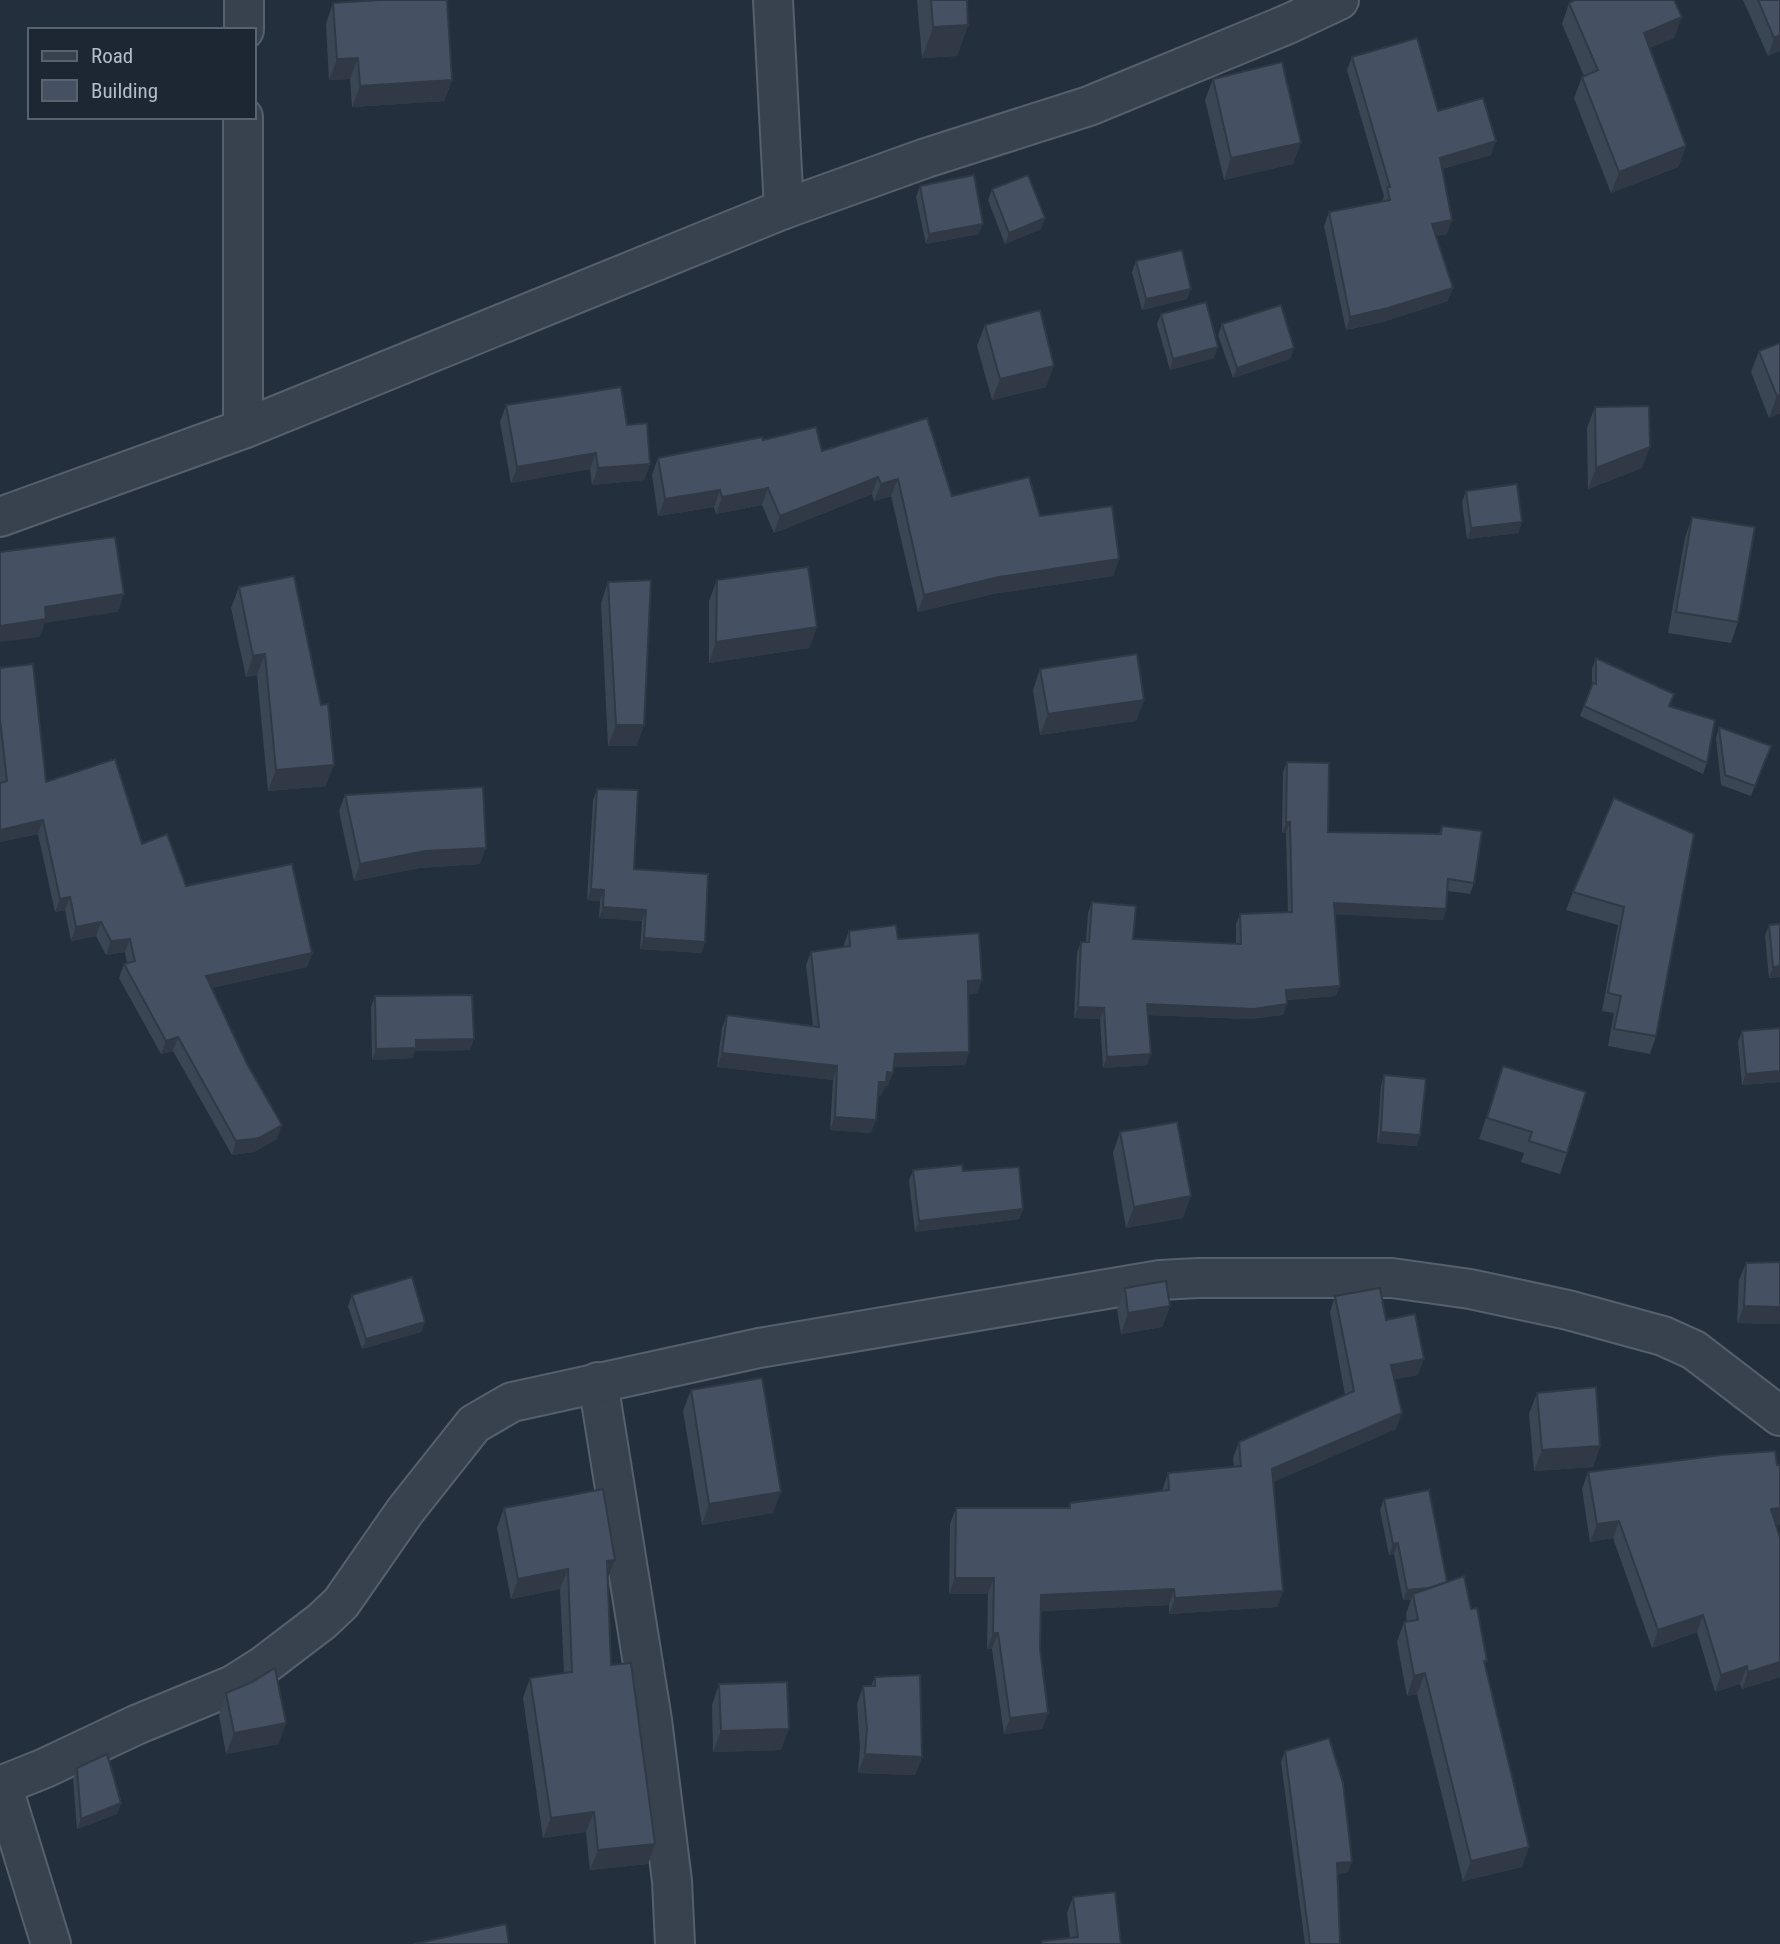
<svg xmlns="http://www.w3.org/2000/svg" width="1780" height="1944" font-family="'Roboto Condensed',sans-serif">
  <rect width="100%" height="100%" fill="#242f3e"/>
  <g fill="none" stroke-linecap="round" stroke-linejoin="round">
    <defs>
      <g id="street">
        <path d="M773,0L784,209"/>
        <path d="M244,30V0"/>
        <path d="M243,429V117"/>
        <path d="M0,517L243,429L784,209L926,158L1089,106L1288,24L1339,0"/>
        <path d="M598,1382L652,1720L672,1881L675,1944"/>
        <path d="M2,1785L51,1944"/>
        <path d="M0,1786L45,1768L136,1725L233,1685L263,1666L322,1621L341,1603L405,1511L474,1424L512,1402L759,1348L1160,1280L1198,1278H1392L1470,1289L1568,1310L1663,1336L1694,1350L1780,1416"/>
      </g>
    </defs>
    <!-- street casing -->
    <use href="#street" stroke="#565f6c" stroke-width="42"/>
    <!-- street -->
    <use href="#street" stroke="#38414e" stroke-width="38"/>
  </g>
  <!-- wall -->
  <g fill="#3b4654">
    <path d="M917,0H967L968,25L957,56L922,58Z"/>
    <path d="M1743,0H1780V51L1768,56Z"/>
    <path d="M333,3L452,80L444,101L352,107L350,79L329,80L326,24Z"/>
    <path d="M1569,3L1674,38L1649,48L1686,146L1678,167L1611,193L1574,98L1582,77L1584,76L1562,24Z"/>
    <path d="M1352,57L1438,111L1491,155L1442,169L1447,234L1436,236L1448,301L1383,322L1346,330L1324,226L1329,212L1382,202L1384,196L1347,70Z"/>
    <path d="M1213,79L1293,164L1224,180L1205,100Z"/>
    <path d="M920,186L979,234L926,244L916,197Z"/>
    <path d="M992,189L1045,218L1041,229L1005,244L988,200Z"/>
    <path d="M1136,261L1187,299L1142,310L1132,272Z"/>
    <path d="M1161,314L1214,358L1170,370L1157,324Z"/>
    <path d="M1222,324L1294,348L1290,359L1233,378L1218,335Z"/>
    <path d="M985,325L1046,387L992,400L977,346Z"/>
    <path d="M1780,343V413L1769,418L1751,372L1759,351Z"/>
    <path d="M506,405L627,425L650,464L644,480L592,485L590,469L511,483L500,422Z"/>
    <path d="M1595,407L1642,468L1588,489L1587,428Z"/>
    <path d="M763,440L822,451L952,496L1040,516L1119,559L1113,576L993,594L918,612L891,496L874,501L872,494L774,533L762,505L716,514L714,507L658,516L652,475L658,458Z"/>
    <path d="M1466,491L1522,522L1518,533L1467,539L1462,502Z"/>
    <path d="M1692,517L1738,622L1731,643L1668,633L1685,538Z"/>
    <path d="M717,580L817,627L809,648L709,663V601Z"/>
    <path d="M608,582L644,725L636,746H608L601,603Z"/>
    <path d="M239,587L326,786L268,791L257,675L246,677L231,608Z"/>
    <path d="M1596,658L1670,706L1707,763L1703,774L1580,716L1592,684V669Z"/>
    <path d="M0,668L46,782L142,844L186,886L312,953L307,967L211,988L277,1139L254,1152L232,1155L173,1051L161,1054L119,978L124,964L127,963L125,952L106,955L96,936L71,941L65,910L55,912L38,834L0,842Z"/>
    <path d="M1040,669L1144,700L1136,721L1040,735L1033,690Z"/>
    <path d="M1719,727L1771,746L1751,796L1721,785L1716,738Z"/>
    <path d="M1287,762L1328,832L1439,834L1442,826L1474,883L1470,894L1448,891L1446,909L1443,920L1335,914L1336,996L1287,1000L1283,1015L1250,1019L1148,1015L1147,1065L1103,1068L1100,1019L1074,1018L1077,953L1081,942H1086L1088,913L1092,902L1133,939L1236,944V924L1240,914L1288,912L1286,833H1282L1283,772Z"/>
    <path d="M597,789L634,869L705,942L701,953L640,949L642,921L599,918L600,901L587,900L593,800Z"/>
    <path d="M345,795L480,864L419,868L354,881L339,811Z"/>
    <path d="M1694,834L1656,1036L1650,1054L1608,1046L1614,1013L1602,1011L1618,925L1566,910L1573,892Z"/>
    <path d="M1780,924V977L1769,978L1765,936L1769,925Z"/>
    <path d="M849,931L898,939L982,980L977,993L968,994L969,1052L965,1065L894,1067L888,1086H885L881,1096L878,1095L871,1133L830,1130L833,1080L717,1067L722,1028L727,1015L813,1026L806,965L811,952L844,947V944Z"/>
    <path d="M375,996L474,1039L470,1050L415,1051L412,1058L372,1060L371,1007Z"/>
    <path d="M1780,1028V1082L1742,1085L1738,1042L1742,1031Z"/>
    <path d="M1503,1066L1567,1153L1560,1174L1521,1162L1524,1153L1479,1139Z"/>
    <path d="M1384,1075L1420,1135L1416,1146L1377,1143L1381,1086Z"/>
    <path d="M1120,1132L1183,1218L1126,1228L1113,1153Z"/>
    <path d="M913,1170L963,1171L1023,1209L1019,1219L915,1232L909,1181Z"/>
    <path d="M1780,1262V1324L1737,1323L1739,1280L1746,1263Z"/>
    <path d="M1125,1288L1170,1306L1162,1327L1121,1334L1117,1309Z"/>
    <path d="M352,1295L421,1332L362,1349L348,1306Z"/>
    <path d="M1335,1296L1386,1320L1418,1375L1394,1379L1396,1429L1273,1482L1283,1591L1277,1607L1169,1614V1605L1041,1611L1040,1649L1048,1713L1042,1729L1004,1734L992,1649H987L988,1594H949L950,1524L956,1508H1068L1070,1503L1162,1491L1168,1473L1234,1467L1233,1458L1239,1442L1345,1395L1330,1312Z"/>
    <path d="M691,1390L773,1513L702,1525L683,1411Z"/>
    <path d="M1537,1393L1600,1446L1593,1467L1534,1471L1529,1414Z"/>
    <path d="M1780,1465V1525H1776L1780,1677L1742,1689L1740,1684L1715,1692L1697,1632L1652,1648L1613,1538L1590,1542L1582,1489L1588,1472Z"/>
    <path d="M1384,1499L1447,1582L1471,1609L1485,1666L1522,1867L1463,1881L1417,1694L1407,1696L1397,1642L1404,1622H1407L1406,1614L1411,1600H1403L1394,1554L1389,1555L1380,1510Z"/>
    <path d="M504,1508L608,1579L611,1665L655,1844L648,1864L590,1870L586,1832L543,1838L523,1698L530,1678L564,1673L560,1589L511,1599L497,1528Z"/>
    <path d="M875,1677L922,1757L915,1775L858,1773L860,1747L857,1704L863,1686H871Z"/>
    <path d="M719,1684L781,1750L713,1752L712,1705Z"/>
    <path d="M226,1693L279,1744L226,1754L219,1715Z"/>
    <path d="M1285,1751L1348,1872L1338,1874L1340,1944H1305L1281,1762Z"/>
    <path d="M77,1768L121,1803L117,1814L77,1829L73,1779Z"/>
    <path d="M1073,1897L1121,1944H1041L1042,1941L1070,1938L1067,1913Z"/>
  </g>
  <!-- shaded-wall -->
  <g fill="#303945">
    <path d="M1682,17L1674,38L1636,54L1644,33Z"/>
    <path d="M968,25L957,56L922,58L933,27Z"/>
    <path d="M1780,35V51L1768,56L1774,38Z"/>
    <path d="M358,58L350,79L329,80L337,59Z"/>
    <path d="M452,80L444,101L352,107L360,86Z"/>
    <path d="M1496,141L1491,155L1435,171L1440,158Z"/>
    <path d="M1301,143L1293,164L1224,180L1231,158Z"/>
    <path d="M1686,146L1678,167L1611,193L1619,172Z"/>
    <path d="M1045,218L1041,229L1005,244L1009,233Z"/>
    <path d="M1452,220L1447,234L1427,238L1432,224Z"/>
    <path d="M983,224L979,234L926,244L929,234Z"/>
    <path d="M1453,288L1448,301L1383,322L1346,330L1350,317Z"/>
    <path d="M1191,289L1187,299L1142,310L1146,299Z"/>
    <path d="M1218,347L1214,358L1170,370L1173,359Z"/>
    <path d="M1294,348L1290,359L1233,378L1237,368Z"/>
    <path d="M1054,366L1046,387L992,400L1000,379Z"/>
    <path d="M1780,395V413L1769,418L1777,396Z"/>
    <path d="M1650,447L1642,468L1588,489L1596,468Z"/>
    <path d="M596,453L590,469L511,483L517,467Z"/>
    <path d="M650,464L644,480L592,485L598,468Z"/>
    <path d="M878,477L872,494L774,533L780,516Z"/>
    <path d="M898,479L891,496L874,501L881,484Z"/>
    <path d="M768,488L762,505L716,514L722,497Z"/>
    <path d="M720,490L714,507L658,516L665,499Z"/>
    <path d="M1522,522L1518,533L1467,539L1471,528Z"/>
    <path d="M1119,559L1113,576L993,594L918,612L924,595L999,577Z"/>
    <path d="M124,594L118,612L45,623L40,637L0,642V626L45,607Z"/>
    <path d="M817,627L809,648L709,663L716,642Z"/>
    <path d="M265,654L257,675L246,677L253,656Z"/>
    <path d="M1144,700L1136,721L1040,735L1048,714Z"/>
    <path d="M616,725H644L636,746H608Z"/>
    <path d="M334,765L326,786L268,791L276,770Z"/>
    <path d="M43,820L38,834L0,842V830Z"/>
    <path d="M1286,822H1290L1286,833H1282Z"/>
    <path d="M486,848L480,864L419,868L354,881L360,864L425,851Z"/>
    <path d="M591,889L604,890L600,901L587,900Z"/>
    <path d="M70,897L65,910L55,912L60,899Z"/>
    <path d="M1334,903L1446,909L1443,920L1330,914Z"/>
    <path d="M603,907L646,910L642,921L599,918Z"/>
    <path d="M101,922L96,936L71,941L76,927Z"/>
    <path d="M644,938L705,942L701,953L640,949Z"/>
    <path d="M130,939L125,952L106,955L111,941Z"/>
    <path d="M312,953L307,967L201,990L206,976Z"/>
    <path d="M1780,966V977L1769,978L1773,967Z"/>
    <path d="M982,980L977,993L963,994L968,981Z"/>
    <path d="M1340,986L1336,996L1282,1000L1286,990Z"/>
    <path d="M1147,1004H1287L1283,1015L1250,1019L1143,1015Z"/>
    <path d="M1078,1007L1104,1008L1100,1019L1074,1018Z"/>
    <path d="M178,1037L173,1051L161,1054L166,1041Z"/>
    <path d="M474,1039L470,1050L415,1051L412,1058L372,1060L376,1049L416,1040Z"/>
    <path d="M969,1052L965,1065L891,1067L895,1054Z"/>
    <path d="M722,1053L837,1066L833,1080L717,1067Z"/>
    <path d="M1151,1054L1147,1065L1103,1068L1107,1057Z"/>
    <path d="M1780,1071V1082L1742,1085L1746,1074Z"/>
    <path d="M887,1072L893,1073L888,1086H885L881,1096L875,1095L879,1082Z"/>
    <path d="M835,1117L876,1120L871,1133L830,1130Z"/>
    <path d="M282,1125L277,1139L254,1152L232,1155L236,1141Z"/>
    <path d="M1381,1132L1420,1135L1416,1146L1377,1143Z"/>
    <path d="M1191,1196L1183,1218L1126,1228L1134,1207Z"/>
    <path d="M1023,1209L1019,1219L915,1232L919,1221Z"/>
    <path d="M1170,1306L1162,1327L1121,1334L1128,1313Z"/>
    <path d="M1744,1306L1780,1307V1324L1737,1323Z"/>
    <path d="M425,1322L421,1332L362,1349L366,1339Z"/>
    <path d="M1424,1359L1418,1375L1385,1381L1391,1365Z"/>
    <path d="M1402,1413L1396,1429L1266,1485L1272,1469Z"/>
    <path d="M1600,1446L1593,1467L1534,1471L1542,1450Z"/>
    <path d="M781,1492L773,1513L702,1525L709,1504Z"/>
    <path d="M1780,1508V1525L1765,1526L1771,1509Z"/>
    <path d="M1619,1521L1613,1538L1590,1542L1597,1524Z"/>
    <path d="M1398,1543L1394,1554L1389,1555L1393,1544Z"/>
    <path d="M615,1560L607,1580V1561Z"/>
    <path d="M568,1569L560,1589L511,1599L518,1579Z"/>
    <path d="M955,1578H994L988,1594H949Z"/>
    <path d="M1448,1587L1413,1594L1411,1600H1403L1407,1590Z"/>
    <path d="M1174,1589L1169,1605L1035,1611L1041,1595Z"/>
    <path d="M1283,1591L1277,1607L1169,1614L1175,1598Z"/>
    <path d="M1703,1615L1697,1632L1652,1648L1658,1630Z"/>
    <path d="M993,1633H998L992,1649H987Z"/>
    <path d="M1780,1662V1677L1742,1689L1748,1672Z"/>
    <path d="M1747,1666L1740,1684L1715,1692L1721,1675Z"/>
    <path d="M1425,1673L1417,1694L1407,1696L1414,1676Z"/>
    <path d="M1048,1713L1042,1729L1004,1734L1010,1718Z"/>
    <path d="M286,1723L279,1744L226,1754L234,1733Z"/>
    <path d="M789,1729L781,1750L713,1752L721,1731Z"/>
    <path d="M865,1754L922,1757L915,1775L858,1773Z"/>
    <path d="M121,1803L117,1814L77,1829L81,1819Z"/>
    <path d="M594,1812L586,1832L543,1838L551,1818Z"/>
    <path d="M655,1844L648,1864L590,1870L598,1850Z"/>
    <path d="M1529,1847L1522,1867L1463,1881L1471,1861Z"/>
    <path d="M1352,1862L1348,1872L1333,1874L1337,1863Z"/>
  </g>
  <!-- building -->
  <g fill="#455162" stroke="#303945" stroke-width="2">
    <path d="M380,0H447L452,80L360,86L358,58L337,59L333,3Z"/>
    <path d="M931,0H967L968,25L933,27Z"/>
    <path d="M1575,0H1674L1682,17L1644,33L1686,146L1619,172L1582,77L1598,70L1569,3Z"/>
    <path d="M1758,0H1780V35L1774,38Z"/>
    <path d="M1417,38L1438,111L1483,98L1496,141L1440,158L1452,220L1432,224L1453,288L1388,308L1350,317L1329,212L1390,200L1387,187H1390L1352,57Z"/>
    <path d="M1282,62L1301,143L1231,158L1213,79Z"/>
    <path d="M974,175L983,224L929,234L920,186Z"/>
    <path d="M1028,175L1045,218L1009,233L992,189Z"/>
    <path d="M1182,250L1191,289L1146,299L1136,261Z"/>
    <path d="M1206,302L1218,347L1173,359L1161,314Z"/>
    <path d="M1281,305L1294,348L1237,368L1222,324Z"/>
    <path d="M1040,310L1054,366L1000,379L985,325Z"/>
    <path d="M1780,343V395L1777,396L1759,351Z"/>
    <path d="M621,387L627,425L647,423L650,464L598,468L596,453L517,467L506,405Z"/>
    <path d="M1649,406L1650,447L1596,468L1595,407Z"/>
    <path d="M927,418L952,496L1029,477L1040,516L1112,506L1119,559L999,577L924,595L898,479L881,484L878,477L780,516L768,488L722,497L720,490L665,499L658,458L762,437L763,440L816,427L822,451Z"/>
    <path d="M1517,484L1522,522L1471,528L1466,491Z"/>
    <path d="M1692,517L1755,527L1738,622L1676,612Z"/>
    <path d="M115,537L124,594L45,607L46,619L0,626V552Z"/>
    <path d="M808,567L817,627L716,642L717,580Z"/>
    <path d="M294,576L321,705L328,704L334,765L276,770L265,654L253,656L239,587Z"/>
    <path d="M651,580L644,725H616L608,582Z"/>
    <path d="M1137,654L1144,700L1048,714L1040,669Z"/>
    <path d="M1596,658L1674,694L1669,706L1715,720L1707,763L1584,706L1593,683L1596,684Z"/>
    <path d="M33,664L46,782L115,759L142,844L167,834L186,886L292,864L312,953L206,976L246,1062L282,1125L259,1138L236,1141L178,1037L166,1041L124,964L135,961L130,939L111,941L101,922L76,927L70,897L60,899L43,820L0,830V783L7,781L0,719V668Z"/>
    <path d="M1719,727L1771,746L1755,786L1725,775Z"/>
    <path d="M1287,762L1329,763L1328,832L1441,834L1442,826L1482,831L1474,883L1448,879L1446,909L1334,903L1340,986L1286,990L1287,1004L1254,1009L1147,1004L1151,1054L1107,1057L1104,1008L1078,1007L1081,942H1089L1092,902L1136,906L1133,939L1241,944L1240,914L1292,912L1290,822H1286Z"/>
    <path d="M483,787L486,848L425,851L360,864L345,795Z"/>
    <path d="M597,789L638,790L634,869L708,874L705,942L644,938L646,910L603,907L604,890L591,889Z"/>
    <path d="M1614,798L1694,834L1656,1036L1614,1029L1621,996L1608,993L1624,907L1573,892Z"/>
    <path d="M1780,924V966L1773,967L1769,925Z"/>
    <path d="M896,925L898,939L979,933L982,980L968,981L969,1052L895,1054L893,1073L887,1072L886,1082H879L876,1120L835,1117L837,1066L722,1053L727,1015L819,1027L811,952L850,946L849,931Z"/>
    <path d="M472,995L474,1039L416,1040V1048L376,1049L375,996Z"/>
    <path d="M1780,1028V1071L1746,1074L1742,1031Z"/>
    <path d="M1503,1066L1586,1092L1567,1153L1529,1141L1532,1132L1487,1118Z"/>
    <path d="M1384,1075L1426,1079L1420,1135L1381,1132Z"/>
    <path d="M1177,1122L1191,1196L1134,1207L1120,1132Z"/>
    <path d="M962,1165L963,1171L1019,1167L1023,1209L919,1221L913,1170Z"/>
    <path d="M1780,1262V1307L1744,1306L1746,1263Z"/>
    <path d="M412,1277L425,1322L366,1339L352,1295Z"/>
    <path d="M1166,1281L1170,1306L1128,1313L1125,1288Z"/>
    <path d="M1380,1288L1386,1320L1415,1314L1424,1359L1391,1365L1402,1413L1272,1469L1283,1591L1175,1598L1174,1589L1041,1595L1040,1649L1048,1713L1010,1718L998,1633H993L994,1578H955L956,1508H1070V1503L1169,1490L1168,1473L1241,1466L1239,1442L1354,1391L1335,1296Z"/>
    <path d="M762,1378L781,1492L709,1504L691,1390Z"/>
    <path d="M1596,1387L1600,1446L1542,1450L1537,1393Z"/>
    <path d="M1775,1451L1777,1465H1780V1508L1771,1509L1780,1538V1662L1748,1672L1747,1666L1721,1675L1703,1615L1658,1630L1619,1521L1597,1524L1588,1472L1721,1455Z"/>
    <path d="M603,1489L615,1560L607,1561L611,1665L631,1663L655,1844L598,1850L594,1812L551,1818L530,1678L572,1672L568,1569L518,1579L504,1508Z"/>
    <path d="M1429,1490L1447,1582L1429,1588L1407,1590L1398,1543L1393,1544L1384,1499Z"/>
    <path d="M1464,1576L1471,1609L1477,1608L1487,1661H1484L1529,1847L1471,1861L1425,1673L1414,1676L1404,1622L1418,1620L1413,1594Z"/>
    <path d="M275,1668L286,1723L234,1733L226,1693L252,1682Z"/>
    <path d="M920,1675L922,1757L865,1754L867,1729L863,1686H875V1677Z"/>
    <path d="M787,1682L789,1729L721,1731L719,1684Z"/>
    <path d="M1329,1738L1343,1783L1352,1862L1337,1863L1340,1944H1310L1285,1751Z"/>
    <path d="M107,1754L121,1803L81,1819L77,1768Z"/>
    <path d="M1115,1892L1121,1944H1042V1941L1078,1937L1073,1897Z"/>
    <path d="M506,1924L509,1944H414Z"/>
  </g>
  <!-- legend -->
  <rect x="28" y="28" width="228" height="91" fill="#1d2633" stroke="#59626f" stroke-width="2"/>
  <rect x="42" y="51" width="35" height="10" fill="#38414e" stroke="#59626f" stroke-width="2"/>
  <text x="91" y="63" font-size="21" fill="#b4bcc9">Road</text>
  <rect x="42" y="80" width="35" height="21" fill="#455162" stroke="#59626f" stroke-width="2"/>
  <text x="91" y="98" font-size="21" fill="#b4bcc9">Building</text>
</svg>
